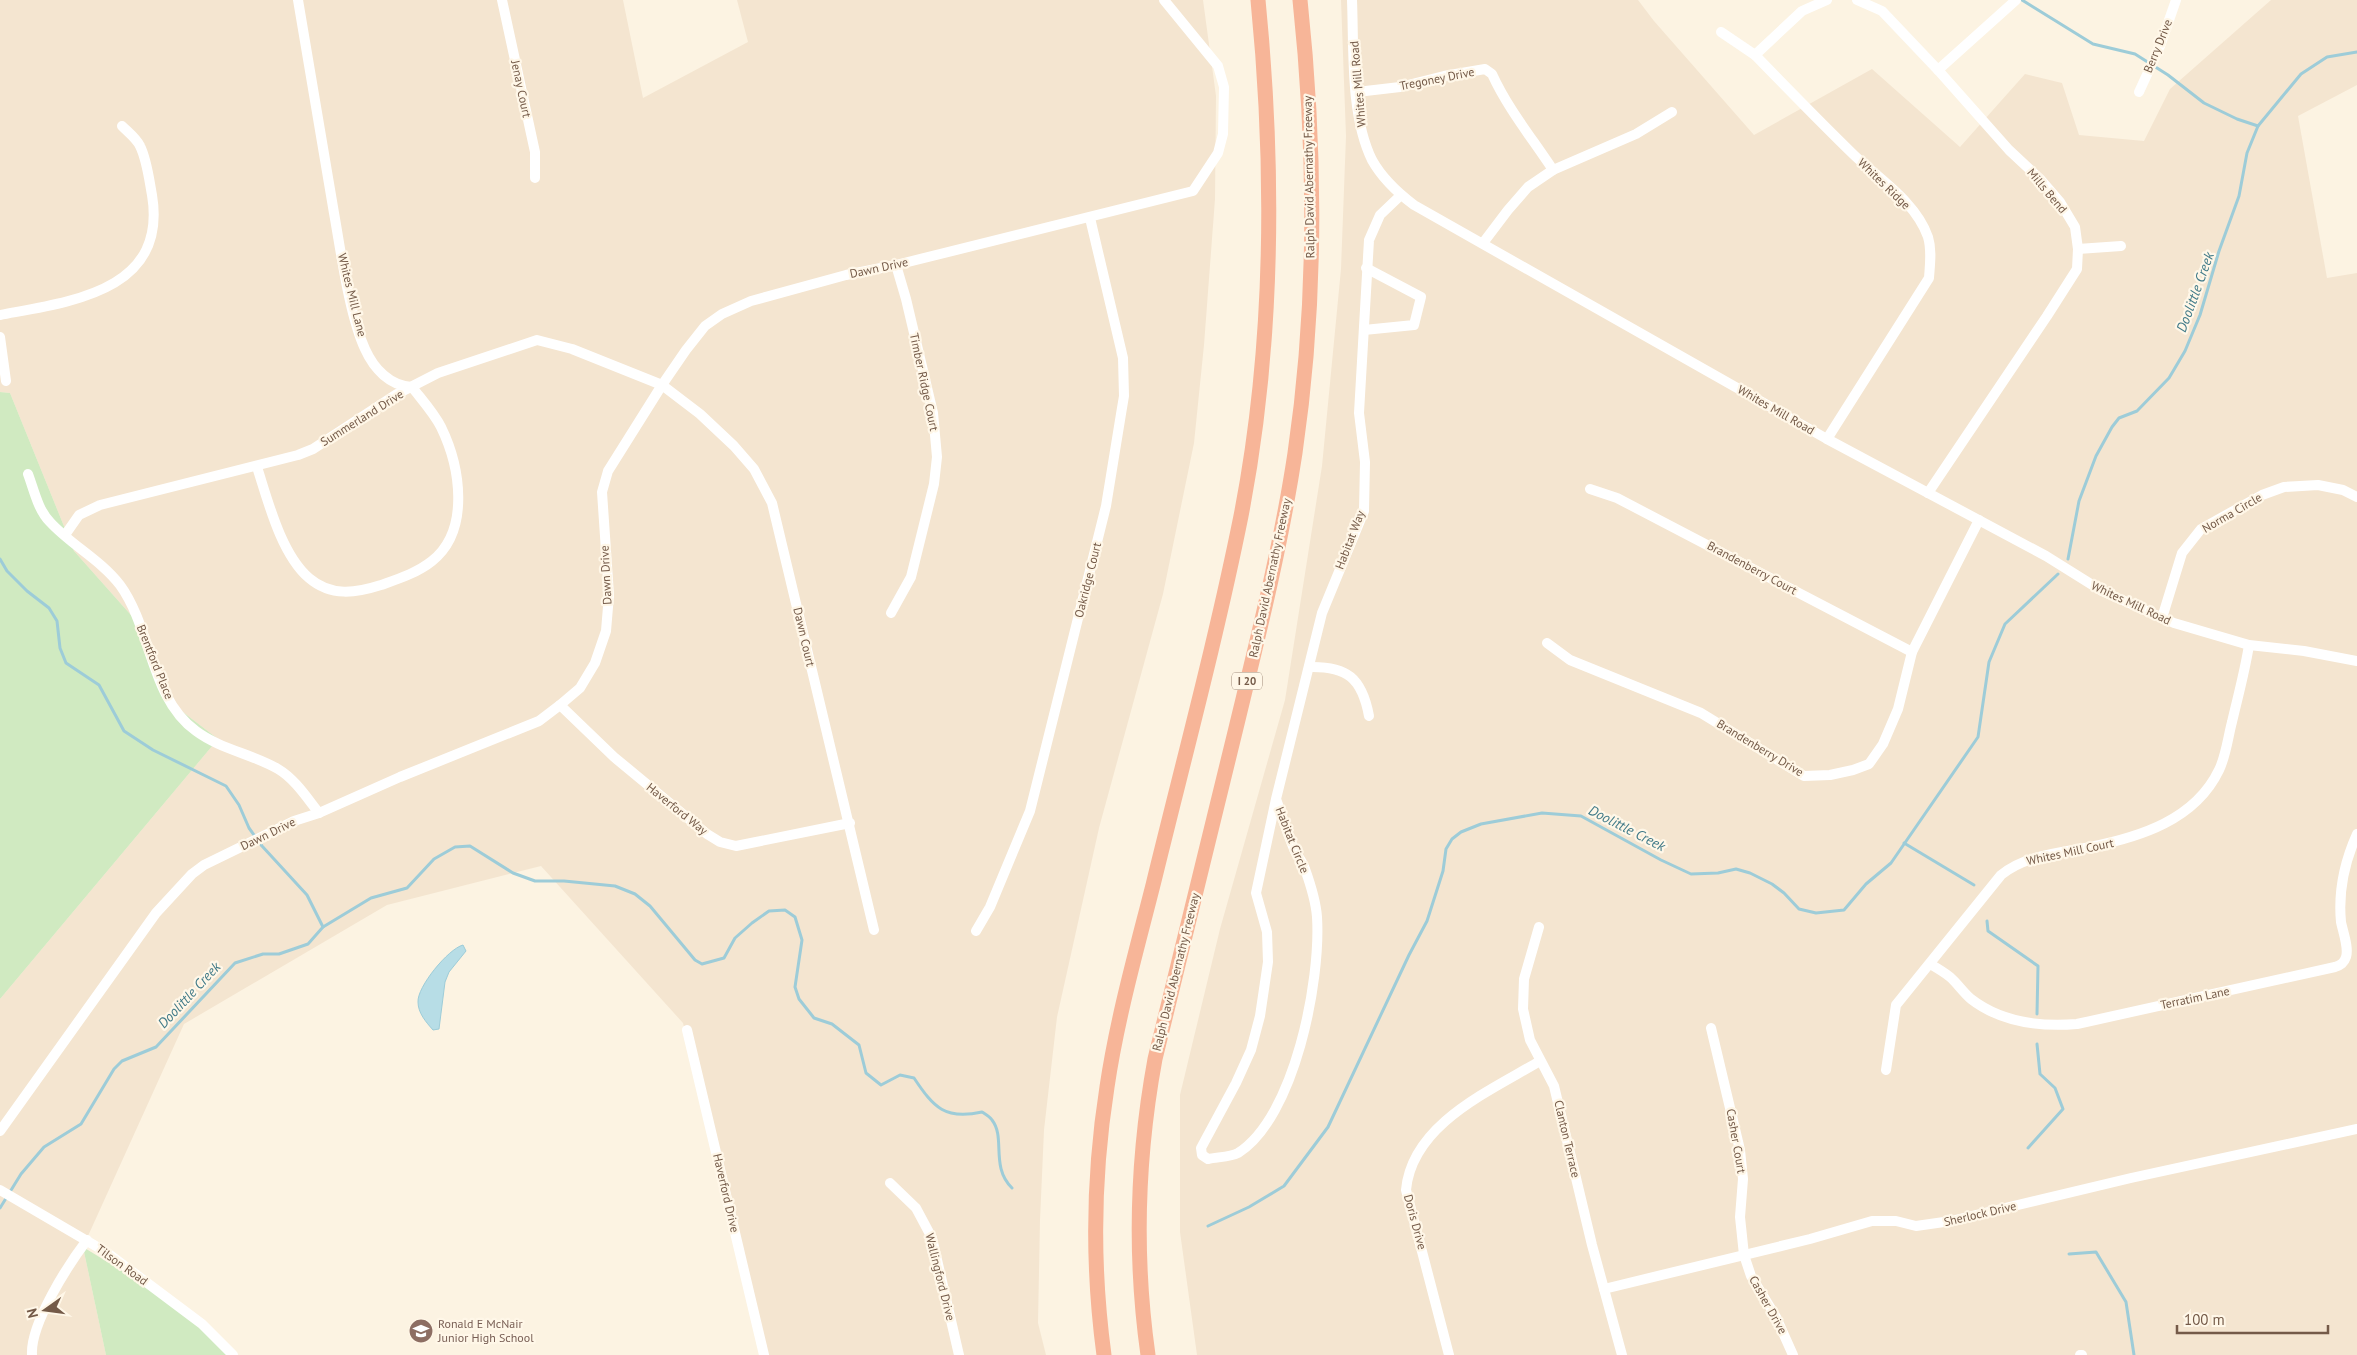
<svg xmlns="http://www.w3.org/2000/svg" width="2357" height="1355" font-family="'PT Sans',sans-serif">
  <rect width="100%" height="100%" fill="#fcf3e2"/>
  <!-- residential -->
  <g fill="#f4e5d0">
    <path d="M0,0H623L643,98L748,42L737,0H1203L1216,96L1215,199L1204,345L1194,443L1163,594L1099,828L1057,1017L1044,1130L1040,1220L1038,1323L1046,1355H766L683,1023L541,866L387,905L184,1024L83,1247L106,1355H0V999L218,739L166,699L138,623L74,551L10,393L0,392Z"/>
    <path d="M1341,0H1638L1654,21L1754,135L1872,69L1960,147L2025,74L2062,83L2079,135L2144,141L2170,89L2271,0H2357V85L2298,116L2327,278L2357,273V1355H1197L1180,1232V1095L1220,929L1285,700L1322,466L1341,269L1346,136Z"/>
  </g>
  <!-- green -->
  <g fill="#d0eac1">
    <path d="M0,392L10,393L74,551L138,623L166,699L218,739L0,999Z"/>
    <path d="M83,1247L163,1296L235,1355H106Z"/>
  </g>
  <!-- water -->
  <path fill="#b7dde6" stroke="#9dccd8" d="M463,945L466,951L449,972L445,982L439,1029L433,1030C426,1022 418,1013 418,1002C417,987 448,949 463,945Z"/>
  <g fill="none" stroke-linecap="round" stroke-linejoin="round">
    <!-- stream -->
    <g stroke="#9dccd8" stroke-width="3">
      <path d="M2022,0L2093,44L2135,54L2168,75L2204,103L2237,119L2258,126"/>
      <path d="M0,559L7,571L27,591L49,608L57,621L60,648L66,663L99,685L124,731L153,750L226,786L239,805L249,828L262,846L307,895L323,927"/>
      <path d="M2068,559L2079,501L2096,456L2112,427L2119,418L2137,411L2169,378L2185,351L2200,315L2219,251L2239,196L2247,153L2258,126L2301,74L2327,57L2357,52"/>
      <path d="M1904,843L1974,885"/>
      <path d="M1987,921L1988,931L2038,966L2037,1014"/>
      <path d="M2028,1148L2063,1109L2055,1088L2040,1074L2037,1044"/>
      <path d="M0,1208L21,1174L44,1147L81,1124L114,1069L122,1061L156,1047L235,963L263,954H279L308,944L323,927L371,898L407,888L434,859L455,847L470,846L513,873L535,881H564L615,886L635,894L650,906L695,960L702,964L724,958L735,938L752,923L769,911L785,910L795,917L802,940L795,987L799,999L814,1018L832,1024L859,1045L866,1073L881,1085L900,1075L914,1078C934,1108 945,1120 982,1112C985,1114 990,1117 992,1120C1006,1138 990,1166 1012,1188"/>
      <path d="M1208,1226L1249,1207L1284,1186L1328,1127L1409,955L1427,921L1443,871L1446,849L1452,839L1461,832L1481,824L1542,813L1581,816L1661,860L1691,874L1718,873L1736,869L1750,873L1772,884L1784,893L1799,909L1816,913L1844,910L1866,884L1891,863L1978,737L1989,662L2005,624L2058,574"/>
      <path d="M2069,1254L2096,1252L2126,1302L2134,1355"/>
    </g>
    <!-- minor -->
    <g stroke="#fff" stroke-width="10">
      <path d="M502,0L535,152V178"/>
      <path d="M1352,0C1354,49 1350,115 1372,160C1382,178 1398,193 1414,205L1827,439L2046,556L2102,591L2174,623L2249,645L2304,651L2357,661"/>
      <path d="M1827,0L1802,11L1755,55C1788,89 1821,123 1854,155C1879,179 1916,202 1928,237C1932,250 1930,264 1929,278L1827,439"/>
      <path d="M1857,0L1882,11L1938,70"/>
      <path d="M1721,32L1755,55"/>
      <path d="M1357,92L1400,87L1444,76L1485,69L1492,74C1508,109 1532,138 1553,170"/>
      <path d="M2139,92L2160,46L2176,0"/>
      <path d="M1483,243L1508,210L1528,187L1553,170L1636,134L1672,112"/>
      <path d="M2078,249L2121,246"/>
      <path d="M0,315C69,302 168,292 152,195C149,179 147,160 140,146C137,139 128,132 122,126"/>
      <path d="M1364,330L1414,325L1421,297L1366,268"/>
      <path d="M0,337L6,381"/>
      <path d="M257,467C268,501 281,554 309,578C331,597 356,593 381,585C398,579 417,573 432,561C471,530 460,466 441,427C434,413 422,400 412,387C390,386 374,369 365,349C349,314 341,252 334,213C322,142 310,71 298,0"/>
      <path d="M28,474C34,490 38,510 50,522C71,545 101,560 120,585C152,629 150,698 196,731C220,749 252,754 278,769C295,779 307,798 319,813"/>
      <path d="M1590,489L1617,498L1912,652"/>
      <path d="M1928,493L2047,316L2077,269L2078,249L2075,227L2060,202L2041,180L2009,150L1938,70L2016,0"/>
      <path d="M65,535L79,515L100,505L298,455L313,449L397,394L438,373L537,340L572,349L662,385L700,414L734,446L754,469L772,503L874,930"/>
      <path d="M891,613L911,577L934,484L937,457L933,413L906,299L896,265"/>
      <path d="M2162,618L2182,553L2201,529L2262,495L2284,487L2318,485L2343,490L2357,497"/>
      <path d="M1547,643L1570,660L1701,713L1804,776L1830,775L1853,770L1869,764L1883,744L1898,709L1912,652L1979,520"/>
      <path d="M1309,667C1347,666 1362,678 1369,716"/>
      <path d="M560,705L614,757L707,834L720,842L736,846L850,823"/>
      <path d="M1276,799C1282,816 1287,833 1294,849C1297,856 1303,862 1305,869C1310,883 1316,903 1317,917C1321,980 1295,1117 1238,1153C1231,1157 1217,1157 1208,1159L1202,1155L1201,1148L1236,1083L1251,1050L1260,1016L1268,962L1267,932L1256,893L1276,799L1322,613L1364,511L1365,462L1359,413L1369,240L1380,215L1401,195"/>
      <path d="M1539,927L1524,979L1523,1009L1530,1040L1554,1086L1592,1245L1622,1355"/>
      <path d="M976,931L990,907L1030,811L1106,506L1121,414L1124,396L1123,358L1090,218"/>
      <path d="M1930,964C1937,968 1944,972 1950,977C1957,983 1963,992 1971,999C2002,1023 2040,1027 2077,1024L2335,967C2341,965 2344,963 2346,957C2349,948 2343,932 2341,922C2338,891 2344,863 2357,834"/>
      <path d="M1711,1028L1740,1150L1743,1179L1740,1217L1744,1255L1751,1276L1776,1317L1793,1355"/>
      <path d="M687,1030L764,1355"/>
      <path d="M1886,1070L1896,1005L2001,875C2025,855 2060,853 2090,847C2140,837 2195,820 2219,770C2226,756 2228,737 2232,722C2238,696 2245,671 2249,645"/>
      <path d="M0,1131L156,913L192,874L204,865L294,821L319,813L400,777L539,721L560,705L580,688L595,663L606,631L609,595L602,492L608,471L662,385L686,350L705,326L722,314L751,301L846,275L896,265L1193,191L1218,153L1223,134L1224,87L1218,66L1164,0"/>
      <path d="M890,1183L916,1208L932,1238L959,1355"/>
      <path d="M0,1190L106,1252L202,1324L233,1355"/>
      <path d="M1604,1289L1810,1239L1872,1221H1896L1916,1226L1951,1221L2131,1178L2357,1129"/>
      <path d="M32,1355C30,1324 68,1265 87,1240"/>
      <path d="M1449,1355L1406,1190C1412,1124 1490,1091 1540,1061"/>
      <path d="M2080,1355H2082"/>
    </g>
    <!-- highway -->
    <g stroke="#f7b598" stroke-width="15">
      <path d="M1104,1355C1092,1266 1093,1176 1107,1087C1117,1019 1136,952 1153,885C1183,762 1216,640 1241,516C1274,346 1275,172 1258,0"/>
      <path d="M1148,1355C1134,1256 1137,1157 1155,1059C1182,949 1209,838 1236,728C1258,637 1281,546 1295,453C1317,303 1316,150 1300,0"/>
    </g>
  </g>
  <!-- icons -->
  <defs>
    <symbol id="school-disc" viewBox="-11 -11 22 22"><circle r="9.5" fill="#8d6e63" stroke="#fff7e8"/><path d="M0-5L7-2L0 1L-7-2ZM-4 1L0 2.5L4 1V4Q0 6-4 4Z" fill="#fff"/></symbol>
  </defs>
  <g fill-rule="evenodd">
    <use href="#school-disc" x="407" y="1317" width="28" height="28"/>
  </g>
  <g text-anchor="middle" stroke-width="4.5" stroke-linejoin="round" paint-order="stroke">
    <!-- shield labels -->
    <rect fill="#fff7e8" stroke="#9e8978" stroke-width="1" x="1232" y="672.5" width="30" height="17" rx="4"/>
    <g font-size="11" font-weight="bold" fill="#745a48">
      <text x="1247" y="685">I 20</text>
    </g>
    <!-- street labels -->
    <g font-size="12" fill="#745a48" stroke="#fff7e8">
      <text transform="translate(2158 46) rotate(-68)" y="4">Berry Drive</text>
      <text transform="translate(1437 79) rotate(-11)" y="4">Tregoney Drive</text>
      <text transform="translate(1358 84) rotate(-95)" y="4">Whites Mill Road</text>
      <text transform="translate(521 89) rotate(78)" y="4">Jenay Court</text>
      <text transform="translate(1309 177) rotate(-91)" y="4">Ralph David Abernathy Freeway</text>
      <text transform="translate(1884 184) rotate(44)" y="4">Whites Ridge</text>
      <text transform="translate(2047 191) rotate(50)" y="4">Mills Bend</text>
      <text transform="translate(879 268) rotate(-12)" y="4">Dawn Drive</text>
      <text transform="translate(352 295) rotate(76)" y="4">Whites Mill Lane</text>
      <text transform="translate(924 382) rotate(78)" y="4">Timber Ridge Court</text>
      <text transform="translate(1776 410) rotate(30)" y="4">Whites Mill Road</text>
      <text transform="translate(362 418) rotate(-32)" y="4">Summerland Drive</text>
      <text transform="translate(2232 513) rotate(-30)" y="4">Norma Circle</text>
      <text transform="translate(1350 540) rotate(-69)" y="4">Habitat Way</text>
      <text transform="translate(1752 568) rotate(28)" y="4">Brandenberry Court</text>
      <text transform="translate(606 575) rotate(-93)" y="4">Dawn Drive</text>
      <text transform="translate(1270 578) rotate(-78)" y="4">Ralph David Abernathy Freeway</text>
      <text transform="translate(1088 580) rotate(-76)" y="4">Oakridge Court</text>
      <text transform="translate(2131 603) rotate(25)" y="4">Whites Mill Road</text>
      <text transform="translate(804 637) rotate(77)" y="4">Dawn Court</text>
      <text transform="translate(155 662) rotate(68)" y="4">Brentford Place</text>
      <text transform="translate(1760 748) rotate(31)" y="4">Brandenberry Drive</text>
      <text transform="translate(677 809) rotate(39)" y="4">Haverford Way</text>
      <text transform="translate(268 834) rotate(-26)" y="4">Dawn Drive</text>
      <text transform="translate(1292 840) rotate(68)" y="4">Habitat Circle</text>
      <text transform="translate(2070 852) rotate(-12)" y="4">Whites Mill Court</text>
      <text transform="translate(1176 972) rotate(-76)" y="4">Ralph David Abernathy Freeway</text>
      <text transform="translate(2195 998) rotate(-12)" y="4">Terratim Lane</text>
      <text transform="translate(1567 1139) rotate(77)" y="4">Clanton Terrace</text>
      <text transform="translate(1736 1141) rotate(80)" y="4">Casher Court</text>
      <text transform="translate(726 1193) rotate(77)" y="4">Haverford Drive</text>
      <text transform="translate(1980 1214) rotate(-13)" y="4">Sherlock Drive</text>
      <text transform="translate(1415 1222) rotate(75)" y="4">Doris Drive</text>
      <text transform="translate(122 1265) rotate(36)" y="4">Tilson Road</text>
      <text transform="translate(940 1277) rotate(76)" y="4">Wallingford Drive</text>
      <text transform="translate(1768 1305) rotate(61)" y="4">Casher Drive</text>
    </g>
    <!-- education labels -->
    <g font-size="12" fill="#785e54" stroke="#fff7e8" text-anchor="start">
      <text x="438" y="1328">Ronald E McNair<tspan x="438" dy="14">Junior High School</tspan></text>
    </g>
    <!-- water labels -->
    <g font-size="14" font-style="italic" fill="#417a88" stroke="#fff7e8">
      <text transform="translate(2195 292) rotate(-70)" y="5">Doolittle Creek</text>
      <text transform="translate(1627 828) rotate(27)" y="5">Doolittle Creek</text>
      <text transform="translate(189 995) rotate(-47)" y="5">Doolittle Creek</text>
    </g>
  </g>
  <!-- north arrow -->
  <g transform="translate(45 1310) rotate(256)" stroke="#fff7e8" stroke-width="4" paint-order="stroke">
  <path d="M0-4L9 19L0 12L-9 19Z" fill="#745a48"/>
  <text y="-8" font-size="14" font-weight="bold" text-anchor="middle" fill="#745a48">N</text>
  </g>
  <!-- scale -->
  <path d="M2177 1325v8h151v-8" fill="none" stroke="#745a48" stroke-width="2.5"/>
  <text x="2184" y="1325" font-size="15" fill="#745a48" stroke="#fff7e8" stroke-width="4" paint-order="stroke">100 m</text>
</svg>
